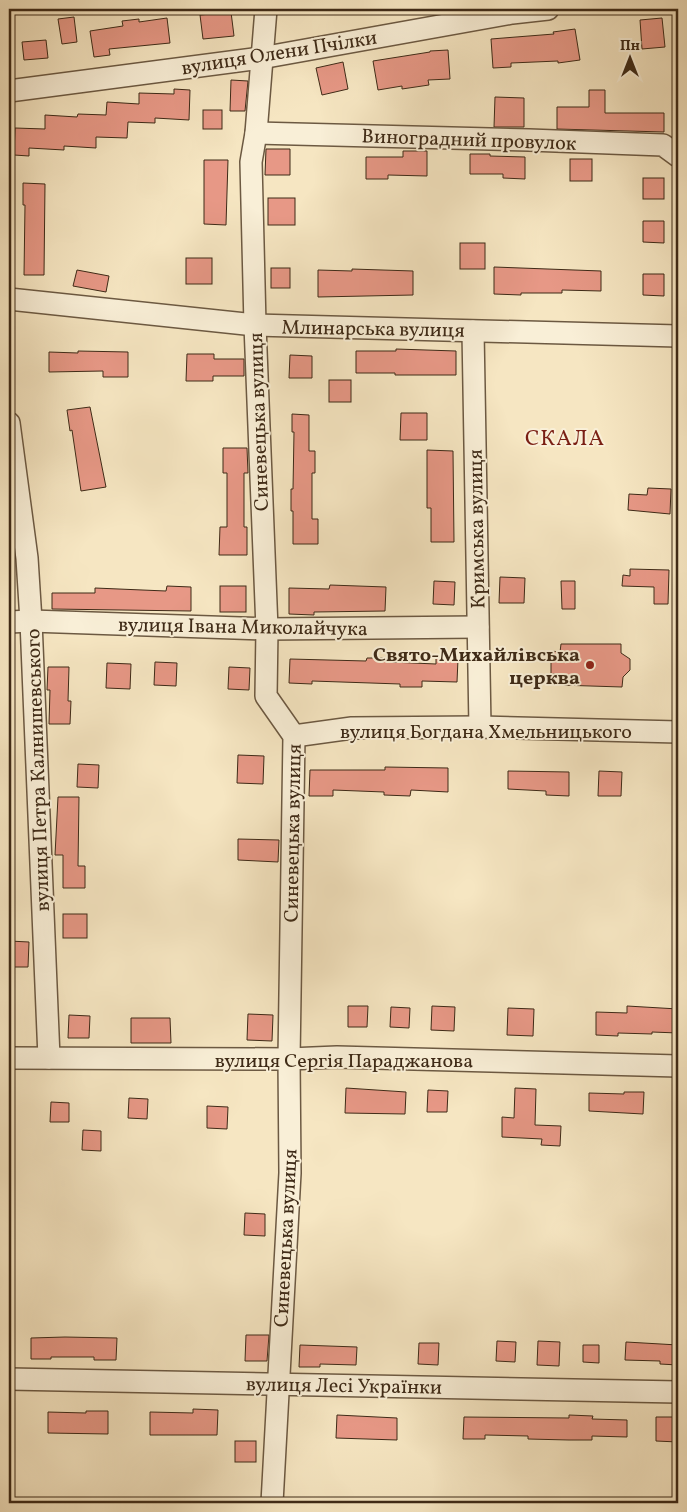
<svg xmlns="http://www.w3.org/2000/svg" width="687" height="1512" font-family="Vollkorn,serif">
  <rect width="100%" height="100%" fill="#f6e6c2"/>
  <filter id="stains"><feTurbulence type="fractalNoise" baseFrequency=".004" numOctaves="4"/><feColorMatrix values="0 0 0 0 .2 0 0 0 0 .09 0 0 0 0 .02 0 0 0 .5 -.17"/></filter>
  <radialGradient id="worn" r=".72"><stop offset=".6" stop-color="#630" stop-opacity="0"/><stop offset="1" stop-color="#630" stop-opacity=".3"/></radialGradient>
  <!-- building -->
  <g fill="#e79886" stroke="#3e2a17">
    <path d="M231,12L234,36L203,39L200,15Z"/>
    <path d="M74,17L77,42L62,44L58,19Z"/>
    <path d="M167,18L170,43L109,49L110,55L94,57L90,31L123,26L122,21L139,19V22Z"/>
    <path d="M662,18L665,47L642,49L640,20Z"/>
    <path d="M575,29L580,60L558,63V61L511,63V67L493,68L491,39L554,34L553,32Z"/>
    <path d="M46,40L48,58L24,60L22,42Z"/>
    <path d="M448,50L450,79L428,80L429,85L402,89V86L378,90L373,61L430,52V51Z"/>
    <path d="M343,62L348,89L322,95L316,68Z"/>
    <path d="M231,80L248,81L245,111H230Z"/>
    <path d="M174,89L190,90L189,120L155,118V123L128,122L127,138L96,137V148L64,146V150L29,148V156L14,155L15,128L45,129V115L77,117L78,114L106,115L107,102L139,104V93L174,94Z"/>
    <path d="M589,90H605V113H664V132L557,129V107H589Z"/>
    <path d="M495,97L524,98V127H494Z"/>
    <rect x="203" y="110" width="19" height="19"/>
    <path d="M266,149H290V175H265Z"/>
    <path d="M403,151H427V176L388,175V179H366V157H403Z"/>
    <path d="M470,154H490V156L525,157V179L503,178V174H470Z"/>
    <rect x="570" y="159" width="22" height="22"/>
    <path d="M204,160H228L226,225L204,224Z"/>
    <rect x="643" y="178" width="21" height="21"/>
    <path d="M23,183L45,184L44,275H24L25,205H23Z"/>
    <rect x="268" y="198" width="27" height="27"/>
    <path d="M643,221H664V243L643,242Z"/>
    <rect x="460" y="243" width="25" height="26"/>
    <rect x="186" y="258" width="26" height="26"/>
    <path d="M494,267L601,271V291L562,290V293H521V295L494,294Z"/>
    <rect x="271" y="268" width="19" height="20"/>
    <path d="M352,269L413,271V295L318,297V270L352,271Z"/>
    <path d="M77,270L109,276L106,292L73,286Z"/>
    <path d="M643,274H664V296L643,295Z"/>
    <path d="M396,349L456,351V375H395V373H356V351H396Z"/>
    <path d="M78,351L128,352V377H103V371L49,372V352L78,353Z"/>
    <path d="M187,354H214V359H244V376H213V381H186Z"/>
    <path d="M290,355L312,356V378H289Z"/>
    <rect x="329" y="380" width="22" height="22"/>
    <path d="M90,407L106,487L81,491L72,430L70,431L67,410Z"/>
    <path d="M401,413H427V440H400Z"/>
    <path d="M292,414L309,415V451H315V473H312V519H318V544H293V511H291V489H293L294,432H292Z"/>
    <path d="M223,448H247L248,473H244V527H247V555H219L220,527H227V473H223Z"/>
    <path d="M427,450L453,451L454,542H431V508H427Z"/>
    <path d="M648,488L671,489L670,514L628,510L629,494L647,495Z"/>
    <path d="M630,569L669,570L668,604H654V587L622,586L623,575L630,576Z"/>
    <path d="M500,577L525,578L524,603H499Z"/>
    <path d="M434,581L455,582L454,605L433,604Z"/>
    <path d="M561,581H575V609H562Z"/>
    <path d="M330,585L386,587L385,611L314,612V615L289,614V588L329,589Z"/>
    <path d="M167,586L191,587V611L52,609V593H95V588L166,591Z"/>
    <rect x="220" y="586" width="26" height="26"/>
    <path d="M561,644H621V653L630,659V670L623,677L622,687L559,685L561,674H551V651L560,652Z"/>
    <path d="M367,658H391L390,662L436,664V658L458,659L457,682L422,681V687H400V684L312,681V684L289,683L290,659L366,661Z"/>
    <path d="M155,662L177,663L176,686L154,685Z"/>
    <path d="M107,663L131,664L130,689L106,688Z"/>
    <path d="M48,667H69L68,701H71L70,724H49L50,690H47Z"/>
    <path d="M229,667L250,668L249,690L228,689Z"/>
    <path d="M238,755L264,756L263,784L237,783Z"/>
    <path d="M78,764L99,765L98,788L77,787Z"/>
    <path d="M385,767L448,768V792L411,790L410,796L384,795V792L333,790V796H309L310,770H385Z"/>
    <path d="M508,771L569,772V796L546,795V791L508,789Z"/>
    <path d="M599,771L622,772L621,796H598Z"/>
    <path d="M58,797H79L78,866H85V888H63V855H55Z"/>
    <path d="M238,839L279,840L278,862L238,860Z"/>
    <rect x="63" y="914" width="24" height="24"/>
    <path d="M9,941L29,942L28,967H9Z"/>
    <path d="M348,1006H368L367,1027H348Z"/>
    <path d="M432,1006L455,1007L454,1031L431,1030Z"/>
    <path d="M627,1006L678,1009V1033L652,1032V1034L618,1033V1036L596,1035V1012L627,1013Z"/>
    <path d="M391,1007L410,1008L409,1028L390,1027Z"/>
    <path d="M508,1008L534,1009L533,1036L507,1035Z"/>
    <path d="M248,1014L273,1015L272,1041L247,1040Z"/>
    <path d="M69,1015L90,1016L89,1038H68Z"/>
    <path d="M131,1018H170L171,1043H131Z"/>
    <path d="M346,1088L406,1092L405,1114L345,1113Z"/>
    <path d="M515,1088L536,1089L535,1125L561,1126L560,1146L541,1145L542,1139L502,1137V1117L514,1118Z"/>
    <path d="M428,1090L448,1091L447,1112H427Z"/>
    <path d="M624,1092H644L643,1114L589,1111V1093L624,1094Z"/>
    <path d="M129,1098L148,1099L147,1119L128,1118Z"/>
    <path d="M51,1102L69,1103V1122H50Z"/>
    <path d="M207,1106L228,1107L227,1129L207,1128Z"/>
    <path d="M83,1130L101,1131V1151L82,1150Z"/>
    <path d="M245,1213L265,1214V1236L244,1235Z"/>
    <path d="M246,1335H269L267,1361H245Z"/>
    <path d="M65,1337L117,1338L116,1360H94V1357H51V1359H31V1338Z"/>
    <path d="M497,1341L516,1342L515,1362L496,1361Z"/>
    <path d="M538,1341L560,1342L559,1366L537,1365Z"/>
    <path d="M626,1342L678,1345V1365L660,1364V1361L625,1360Z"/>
    <path d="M419,1343H439L438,1365L418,1364Z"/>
    <path d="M300,1345L357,1347L356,1365L320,1364V1367H299Z"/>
    <path d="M583,1345H599V1363L583,1362Z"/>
    <path d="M193,1409L218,1410L217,1435H150V1412L193,1413Z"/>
    <path d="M86,1411H108V1434L48,1433V1412L86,1413Z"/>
    <path d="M337,1415L397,1418V1440L336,1438Z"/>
    <path d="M569,1415L593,1416L592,1419L627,1420V1437L592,1436V1440H569L528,1439V1436L485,1435V1439H463L464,1417L569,1418Z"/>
    <path d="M656,1417H678V1442L656,1441Z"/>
    <rect x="235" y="1441" width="21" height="21"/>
  </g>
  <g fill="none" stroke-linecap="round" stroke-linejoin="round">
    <defs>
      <g id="minor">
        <path d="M266,9L256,133L251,162L255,325L267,629L266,696L294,736L289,1059L290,1173L272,1503"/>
        <path d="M9,91L261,58L512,13L548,9"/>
        <path d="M256,133L529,140L663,145L678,156"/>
        <path d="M9,299L255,325L678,336"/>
        <path d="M473,331L480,727"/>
        <path d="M9,423L27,558L31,621L49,1058"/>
        <path d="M9,622L31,621L267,629L478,627"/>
        <path d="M294,736L352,728L480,727L678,732"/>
        <path d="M9,1058L289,1059L337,1057L678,1066"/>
        <path d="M9,1379L678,1392"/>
      </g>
    </defs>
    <!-- minor casing -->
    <use href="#minor" stroke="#6c5942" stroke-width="24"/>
    <!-- minor -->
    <use href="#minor" stroke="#f9efd7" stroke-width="21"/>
  </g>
  <!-- markers -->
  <circle fill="#8f2418" stroke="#f9efd7" stroke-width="2" cx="590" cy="665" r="5"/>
  <g text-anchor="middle" stroke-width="4" stroke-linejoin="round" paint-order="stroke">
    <!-- street labels -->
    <g font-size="20" fill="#3e2a17" stroke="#f9efd7">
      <text transform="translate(279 52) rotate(-9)" y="7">вулиця Олени Пчілки</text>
      <text transform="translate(469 139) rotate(2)" y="7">Виноградний провулок</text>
      <text transform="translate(373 328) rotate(1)" y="7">Млинарська вулиця</text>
      <text transform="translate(258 422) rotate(-92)" y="7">Синевецька вулиця</text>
      <text transform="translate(476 529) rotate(-91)" y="7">Кримська вулиця</text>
      <text transform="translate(243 626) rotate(1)" y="7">вулиця Івана Миколайчука</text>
      <text x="486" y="738">вулиця Богдана Хмельницького</text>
      <text transform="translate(37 770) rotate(-92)" y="7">вулиця Петра Калнишевського</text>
      <text transform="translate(292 833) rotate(-89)" y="7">Синевецька вулиця</text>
      <text x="344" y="1067">вулиця Сергія Параджанова</text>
      <text transform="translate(285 1238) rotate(-87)" y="7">Синевецька вулиця</text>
      <text transform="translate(344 1385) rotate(1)" y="7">вулиця Лесі Українки</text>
    </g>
    <!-- poi labels -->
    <g font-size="20" font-weight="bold" fill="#3e2a17" stroke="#f9efd7" text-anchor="end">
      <text x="580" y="661">Свято-Михайлівська<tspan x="580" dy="23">церква</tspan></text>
    </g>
    <!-- quarter labels -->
    <g font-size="22" letter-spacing="1" fill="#7a1f14" stroke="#f9efd7">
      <text x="565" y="445">СКАЛА</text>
    </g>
  </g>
  <!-- margin -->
  <rect width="687" height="1512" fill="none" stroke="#f6e6c2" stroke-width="30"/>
  <rect x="10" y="10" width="667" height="1492" fill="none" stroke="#3e2a17" stroke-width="2.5"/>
  <rect x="15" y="15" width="657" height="1482" fill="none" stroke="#3e2a17"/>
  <!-- north arrow -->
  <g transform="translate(630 58)" stroke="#f9efd7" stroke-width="4" paint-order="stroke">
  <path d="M0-4L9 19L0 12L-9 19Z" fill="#3e2a17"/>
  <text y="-8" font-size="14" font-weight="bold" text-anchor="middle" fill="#3e2a17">Пн</text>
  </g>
  <rect width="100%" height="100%" filter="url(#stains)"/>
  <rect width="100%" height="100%" fill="url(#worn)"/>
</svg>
